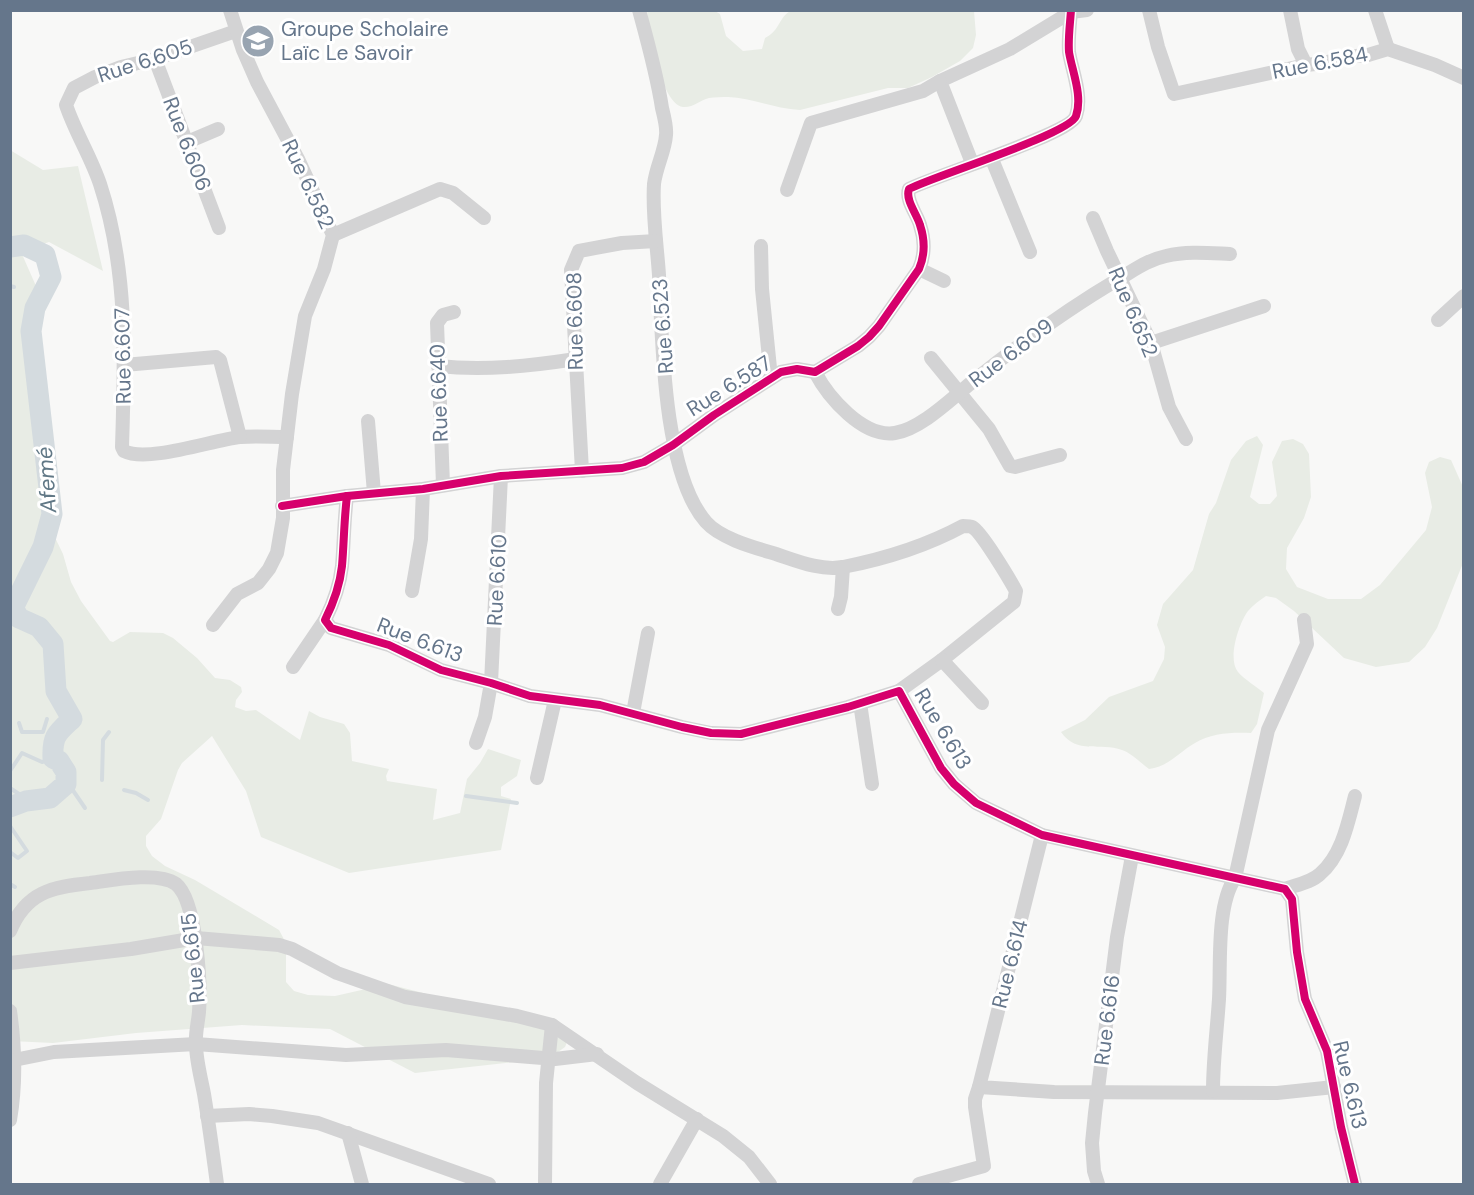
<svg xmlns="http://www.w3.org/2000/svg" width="1474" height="1195" font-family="'DM Sans',sans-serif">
  <rect width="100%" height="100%" fill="#f8f8f7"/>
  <!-- green -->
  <g fill="#e8ece5">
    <path d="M647,11H715L720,14L726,36L743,51L762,49L765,38C780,31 779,16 791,11H974L976,35L973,48L960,61L932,77L908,88H888L800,110C775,109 752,98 728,97C722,97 715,97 709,98C700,100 693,108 683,107C660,103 650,30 647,11Z"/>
    <path d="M10,150L43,170L78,166L103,271L49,242L21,252L36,286L26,331L34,430L44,515L63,554L71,582L81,601L110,641L113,642L130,632L163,633L173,638L197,658L215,678L230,680L241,687L242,692L236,700L235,707L246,711L256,710L300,740L309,711L320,717L344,724L350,733L352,761L389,769L386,776L387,781L437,789L433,820L460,813L467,779L480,763L488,749L521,760L517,776L501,787V796L511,799L501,850L349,873L261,837L246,791L212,736L182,763L178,770L161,819L146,836V846L152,856L165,866L195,880L279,930L286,943V982L294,991L308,995L335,996L388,984L567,1030V1042L565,1047L558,1052L514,1062L415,1073L330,1029L242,1025L136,1033L53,1043L11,1041Z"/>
    <path d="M1257,436L1263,445L1250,497L1259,504H1270L1277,496L1272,462L1282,441L1293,439L1303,444L1309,454L1311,497L1304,518L1287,548L1286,569L1297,587L1328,599H1361L1380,585L1426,530L1432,507L1425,473L1429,462L1440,457L1451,460L1463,487V563L1437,628L1425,647L1409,662L1376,667L1344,658L1294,611L1276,598L1266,596C1260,600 1253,605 1248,611C1239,623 1227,659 1238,672C1245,680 1256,686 1264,693L1257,724L1251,733C1233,732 1211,733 1195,743C1179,752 1168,767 1149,769C1141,763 1131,753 1122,750C1100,742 1077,755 1061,732L1085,720L1109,697L1153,681L1164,659L1165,647L1157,625L1163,604L1193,570L1209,514L1216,503L1231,460L1246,441Z"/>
  </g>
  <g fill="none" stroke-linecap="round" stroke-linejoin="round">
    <!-- stream -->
    <g stroke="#d4dbdf" stroke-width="4">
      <path d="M10,286L14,287"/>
      <path d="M19,723L22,732H43L47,719"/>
      <path d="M10,771L22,753L42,762L49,760"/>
      <path d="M102,780L103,740L109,732"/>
      <path d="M64,785L72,789L85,808"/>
      <path d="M10,788L34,804"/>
      <path d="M124,790L136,793L148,800"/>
      <path d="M466,796L517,803"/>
      <path d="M10,826L27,851L18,858L10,852"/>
      <path d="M10,884L15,887"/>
    </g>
    <!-- river -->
    <path stroke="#d4dbdf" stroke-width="21" d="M10,247L24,245L45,255L51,277L35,308L31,331L52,514L43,547L13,608L19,618L39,627L53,644L56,691L72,719C57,733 52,736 53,758L59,761L66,772V784L50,798L26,801L10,807"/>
    <!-- street -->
    <g stroke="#d3d3d4" stroke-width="14">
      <path d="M639,10C648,43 657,75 662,108C664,116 667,127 666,135C665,151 656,167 654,184C652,213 657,245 659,275C662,339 663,473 706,522C721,539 756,548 776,554C797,561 821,571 843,567L841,597L838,609"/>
      <path d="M1149,10L1158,47L1174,94L1306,65L1325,63L1344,57L1368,55L1388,49L1435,65L1464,78"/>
      <path d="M1290,10L1298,49L1306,65"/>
      <path d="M1375,10L1388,49"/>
      <path d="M236,31L155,59L121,67L95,77L74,88L66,105C75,132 91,157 100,184C128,269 125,358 122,447L124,451C147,463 213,440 240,437C256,436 272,437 287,437"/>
      <path d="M155,59L219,228"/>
      <path d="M185,143L218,129"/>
      <path d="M991,157L1030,252"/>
      <path d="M972,163L940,81L1010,49L1071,12L1087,10"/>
      <path d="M787,190L811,123L923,91L940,81"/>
      <path d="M1093,218L1107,251L1151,343L1169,407L1186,439"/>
      <path d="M333,235L440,189L453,193L484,218"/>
      <path d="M761,246L762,289L771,378"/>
      <path d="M919,269L944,281"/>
      <path d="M1438,320L1464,296"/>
      <path d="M1151,343L1264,306"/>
      <path d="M931,358L989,429L1010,466L1015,467L1060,455"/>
      <path d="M124,365L216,357L220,360L240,437"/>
      <path d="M438,366C484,371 530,366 576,359"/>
      <path d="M815,372C828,397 863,438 895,433C921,429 951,399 971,383C1017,346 1066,310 1117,280C1133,271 1147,260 1166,256C1187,251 1208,253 1230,254"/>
      <path d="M368,421L374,493"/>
      <path d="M582,471L571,270L579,251L622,243L656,241"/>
      <path d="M443,485L437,323L443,315L454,312"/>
      <path d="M347,496C344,520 344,543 342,566C340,584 333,604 325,620L331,628L389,645L441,670L491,683L530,696L600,705L682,727L711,733L741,734L848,707L899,691L941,768L954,784L976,803L1042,835L1285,889L1292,899L1297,952L1305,999L1327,1051L1341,1127L1355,1184"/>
      <path d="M282,506L347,496L423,489L501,476L622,468L644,462L673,445L714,415L781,372L797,369L815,372L858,346L869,337L879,326L919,269C925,255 925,240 920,225C917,214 905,200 909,189C934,176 1070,134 1076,116C1083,96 1072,71 1069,52C1068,38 1070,25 1071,10"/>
      <path d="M843,567C884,559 926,546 963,526C966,526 970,526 972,527C981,531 1010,580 1016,591L1014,602L942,660L899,691"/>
      <path d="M412,591L421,539L423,489"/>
      <path d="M213,625L237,594L258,583L269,569L277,553L283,518V470L292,394L305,316L324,269L333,235L298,159L257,82L243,50L230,10"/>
      <path d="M942,660L982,703"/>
      <path d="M293,667L325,620"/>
      <path d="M860,703L872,784"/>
      <path d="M633,713L648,633"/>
      <path d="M476,743L485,717L491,683L501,476"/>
      <path d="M537,778L555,700"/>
      <path d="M1042,835L979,1087L1054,1092L1277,1093L1334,1087"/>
      <path d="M1285,889C1296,885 1312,882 1320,874C1342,855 1348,823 1355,796"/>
      <path d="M10,931C26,892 52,887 90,883C112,880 158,871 176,884C197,901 201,986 199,1012C198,1023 195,1034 196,1044C196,1060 201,1078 204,1094C209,1124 213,1154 217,1184"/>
      <path d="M10,963L131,949L196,938L279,945L292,949L337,973L405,997L517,1016L552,1025L637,1083L723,1136L749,1157L770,1184"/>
      <path d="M10,1011C15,1046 16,1085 10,1120"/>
      <path d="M14,1060L54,1052L196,1044L346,1055L446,1050L555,1059L597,1054"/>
      <path d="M1213,1091C1213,1060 1217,1030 1219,999C1221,965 1216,906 1235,878L1268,730L1307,644L1304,620"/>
      <path d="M207,1116L249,1114L272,1116L318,1123L489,1184"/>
      <path d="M348,1133L362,1184"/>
      <path d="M545,1184L546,1083L552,1025"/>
      <path d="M660,1184L697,1119"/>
      <path d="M919,1184L984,1166L975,1107V1099L979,1087"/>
      <path d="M1098,1184L1094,1171L1092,1143L1095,1113L1117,937L1132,856"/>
    </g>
    <defs>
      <g id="cycleway">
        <path d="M347,496C344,520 344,543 342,566C340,584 333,604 325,620L331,628L389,645L441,670L491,683L530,696L600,705L682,727L711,733L741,734L848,707L899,691L941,768L954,784L976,803L1042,835L1285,889L1292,899L1297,952L1305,999L1327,1051L1341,1127L1355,1184"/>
        <path d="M282,506L347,496L423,489L501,476L622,468L644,462L673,445L714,415L781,372L797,369L815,372L858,346L869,337L879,326L919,269C925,255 925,240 920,225C917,214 905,200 909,189C934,176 1070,134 1076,116C1083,96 1072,71 1069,52C1068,38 1070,25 1071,10"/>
      </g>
    </defs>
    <!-- cycleway casing -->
    <use href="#cycleway" stroke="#fff" stroke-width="11"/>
    <!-- cycleway -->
    <use href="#cycleway" stroke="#d6006c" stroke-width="8"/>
  </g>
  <!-- icons -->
  <defs>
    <symbol id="school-disc" viewBox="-11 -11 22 22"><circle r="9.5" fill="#98a4b1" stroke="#fff"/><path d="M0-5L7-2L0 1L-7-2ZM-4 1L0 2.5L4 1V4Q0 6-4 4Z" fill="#fff"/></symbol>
  </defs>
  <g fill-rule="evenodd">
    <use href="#school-disc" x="239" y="22" width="38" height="38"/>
  </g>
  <g text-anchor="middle" stroke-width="6" stroke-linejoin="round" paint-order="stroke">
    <!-- poi labels -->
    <g font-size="21" fill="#65768b" stroke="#fff" text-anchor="start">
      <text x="281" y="36">Groupe Scholaire<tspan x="281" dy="24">Laïc Le Savoir</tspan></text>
    </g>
    <!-- street labels -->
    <g font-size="21" fill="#65768b" stroke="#fff">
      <text transform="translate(145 61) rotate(-18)" y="7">Rue 6.605</text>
      <text transform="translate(1320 63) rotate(-11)" y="7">Rue 6.584</text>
      <text transform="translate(187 144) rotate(69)" y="7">Rue 6.606</text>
      <text transform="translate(308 184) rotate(65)" y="7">Rue 6.582</text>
      <text transform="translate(1133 312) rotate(67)" y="7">Rue 6.652</text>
      <text transform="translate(575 321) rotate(-91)" y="7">Rue 6.608</text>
      <text transform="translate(663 326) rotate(-94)" y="7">Rue 6.523</text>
      <text transform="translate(1011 353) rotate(-37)" y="7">Rue 6.609</text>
      <text transform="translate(123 356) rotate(-91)" y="7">Rue 6.607</text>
      <text transform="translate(729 386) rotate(-32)" y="7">Rue 6.587</text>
      <text transform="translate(439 393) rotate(-92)" y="7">Rue 6.640</text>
      <text transform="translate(497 580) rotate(-87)" y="7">Rue 6.610</text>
      <text transform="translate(420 640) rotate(21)" y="7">Rue 6.613</text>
      <text transform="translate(943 729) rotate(59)" y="7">Rue 6.613</text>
      <text transform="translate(193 958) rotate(-96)" y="7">Rue 6.615</text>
      <text transform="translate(1010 964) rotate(-76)" y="7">Rue 6.614</text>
      <text transform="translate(1107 1020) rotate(-83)" y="7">Rue 6.616</text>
      <text transform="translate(1350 1085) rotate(77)" y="7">Rue 6.613</text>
    </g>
    <!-- water labels -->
    <g font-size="22" font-style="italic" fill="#617886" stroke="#fff">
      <text transform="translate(46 480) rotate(-94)" y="8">Afemé</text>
    </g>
  </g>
  <!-- border -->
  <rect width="1474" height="1195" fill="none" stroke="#65768b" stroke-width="24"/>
</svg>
